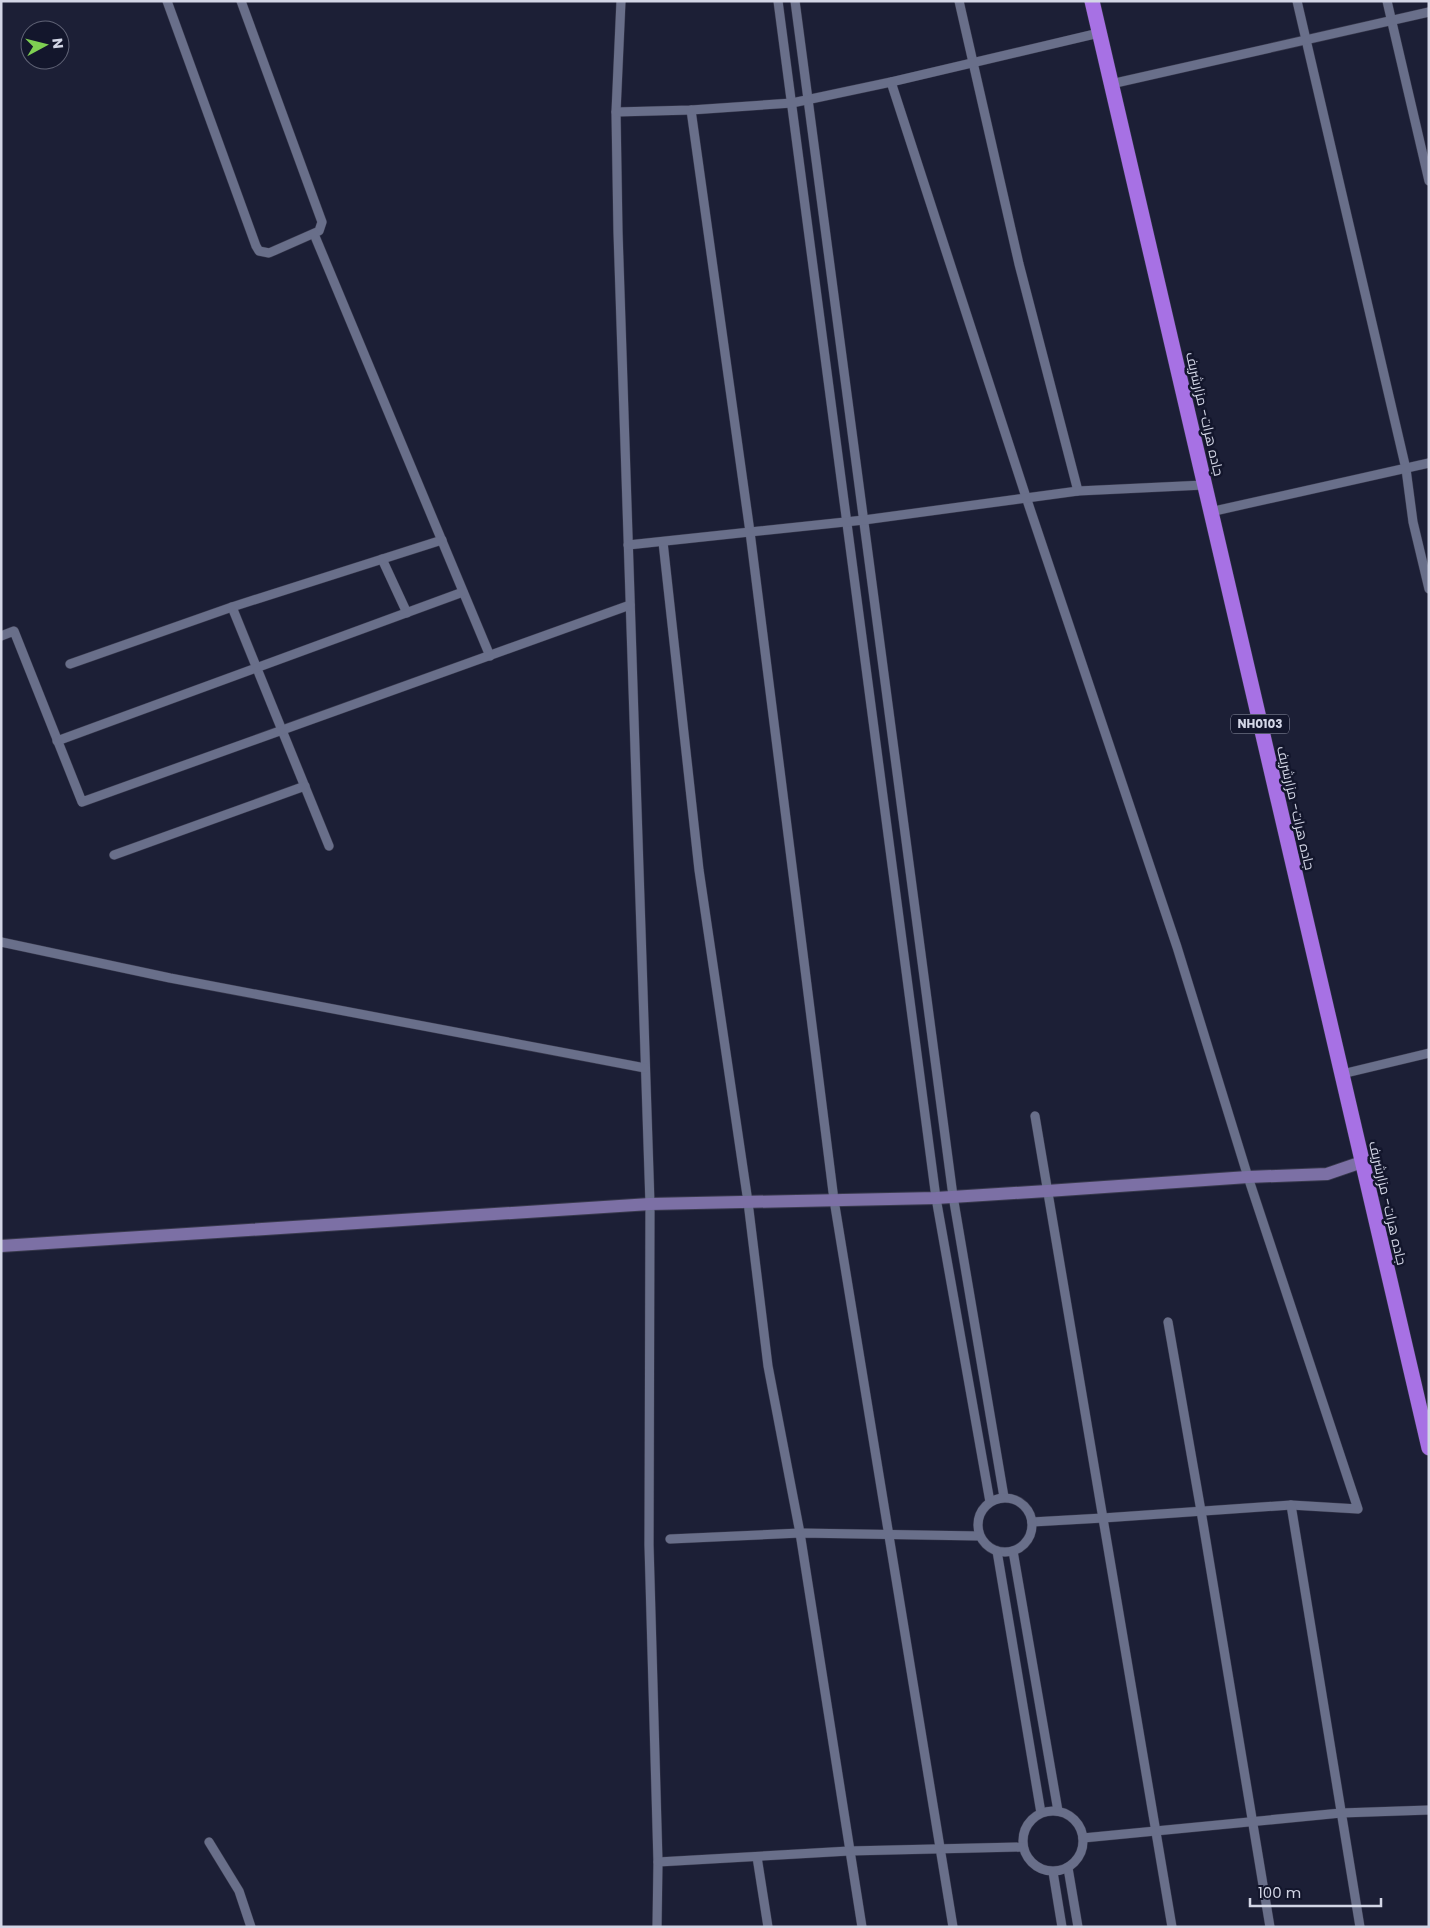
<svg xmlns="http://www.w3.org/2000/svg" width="1430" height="1928" font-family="Poppins,Cairo,sans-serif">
  <rect width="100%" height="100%" fill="#1c1f36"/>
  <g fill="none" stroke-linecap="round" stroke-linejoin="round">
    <defs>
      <g id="street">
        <path d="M167,1L256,246L259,251L269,253L319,231L322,222L241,1"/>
        <path d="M621,1L616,112L618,232L650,1204L649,1545L658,1862L657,1927"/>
        <path d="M778,1L936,1198L990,1502"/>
        <path d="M795,1L953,1196L1004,1497"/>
        <path d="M959,1L1019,264L1078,491"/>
        <path d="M1297,1L1406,469L1413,522L1429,589"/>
        <path d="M1387,1L1429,181"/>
        <path d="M891,82L1026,497L1177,947L1248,1177L1358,1509L1291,1505L1103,1518L1032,1522"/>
        <path d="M1111,84L1429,12"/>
        <path d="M691,110L750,532L834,1200L953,1927"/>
        <path d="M616,112L691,110L792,103L891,82L1099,33"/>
        <path d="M314,234L490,656"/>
        <path d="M1210,512L1429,463"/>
        <path d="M663,542L699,870L748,1202L768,1366L800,1533L862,1927"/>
        <path d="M628,545L864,520L1078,491L1204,485"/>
        <path d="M382,559L407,613"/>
        <path d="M232,607L329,846"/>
        <path d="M1,636L14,631L82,802L630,605"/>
        <path d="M70,664L232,607L442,540"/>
        <path d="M57,741L463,592"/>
        <path d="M114,855L305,786"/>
        <path d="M1,942L170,978L645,1068"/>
        <path d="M1342,1074L1429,1053"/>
        <path d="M1035,1116L1172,1927"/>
        <path d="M1168,1322L1201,1511L1270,1927"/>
        <circle cx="1005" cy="1525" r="27"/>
        <path d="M1291,1505L1360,1927"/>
        <path d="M670,1539L800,1533L980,1536"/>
        <path d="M997,1551L1041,1813"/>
        <path d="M1013,1551L1058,1811"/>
        <circle cx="1053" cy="1841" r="30"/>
        <path d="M1083,1838L1341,1813L1429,1810"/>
        <path d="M209,1842L239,1891L251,1927"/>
        <path d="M757,1857L768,1927"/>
        <path d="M658,1862L849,1851L1023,1847"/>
        <path d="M1068,1868L1078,1927"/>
        <path d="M1053,1872L1062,1927"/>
      </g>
      <path id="secondary" d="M1,1246L650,1204L936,1198L1047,1191L1248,1177L1327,1174L1362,1162"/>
      <path id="highway" d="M1092,1L1429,1448"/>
    </defs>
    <!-- street casing -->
    <use href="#street" stroke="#38394d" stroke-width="10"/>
    <!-- secondary casing -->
    <use href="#secondary" stroke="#38394d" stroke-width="14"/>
    <!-- highway casing -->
    <use href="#highway" stroke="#38394d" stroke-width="16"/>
    <!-- street -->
    <use href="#street" stroke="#696f8a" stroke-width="9"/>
    <!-- secondary -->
    <use href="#secondary" stroke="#7c70a5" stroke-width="12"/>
    <!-- highway -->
    <use href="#highway" stroke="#a771e4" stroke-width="15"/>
  </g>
  <g text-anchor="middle" stroke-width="5" stroke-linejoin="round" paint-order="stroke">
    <!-- shield labels -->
    <rect fill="#13162c" stroke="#999cae" stroke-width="1" x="1231" y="714.5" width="58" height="19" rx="4"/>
    <g font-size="12" font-weight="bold" fill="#d3d6e6">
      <text x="1260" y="728">NH0103</text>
    </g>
    <!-- street labels -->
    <g font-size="14" fill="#d3d6e6" stroke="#13162c">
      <text transform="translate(1205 414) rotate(77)" y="5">جاده هرات- مزارشریف</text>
      <text transform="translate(1296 808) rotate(77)" y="5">جاده هرات- مزارشریف</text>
      <text transform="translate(1388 1203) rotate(77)" y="5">جاده هرات- مزارشریف</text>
    </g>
  </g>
  <!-- border -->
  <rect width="1430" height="1928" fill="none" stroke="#d3d6e6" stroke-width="5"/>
  <!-- north arrow -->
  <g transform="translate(45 45) rotate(83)"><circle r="24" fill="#13162c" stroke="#606376"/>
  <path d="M0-4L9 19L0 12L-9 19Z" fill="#7fd052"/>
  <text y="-8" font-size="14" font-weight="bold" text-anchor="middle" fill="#d3d6e6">N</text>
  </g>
  <!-- scale -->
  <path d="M1250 1898v8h131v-8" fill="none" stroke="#d3d6e6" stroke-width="2.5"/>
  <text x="1258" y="1898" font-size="15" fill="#d3d6e6" stroke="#13162c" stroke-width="4" paint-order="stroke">100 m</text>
</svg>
